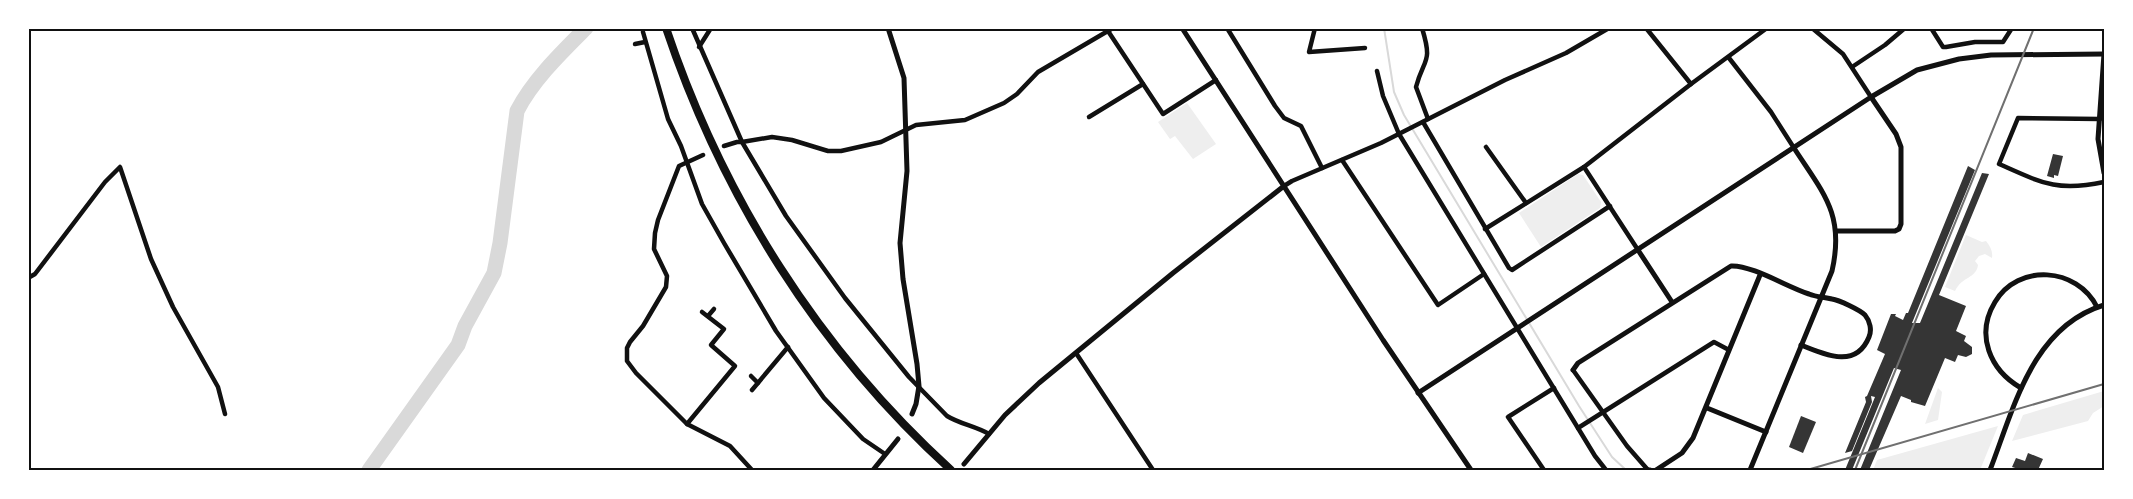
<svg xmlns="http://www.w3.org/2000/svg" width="2133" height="499" font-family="Poppins,sans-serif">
  <rect width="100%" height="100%" fill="#fff"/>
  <!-- green -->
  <g fill="#eee">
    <path d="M1187,103L1216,144L1193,159L1175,136L1170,139L1158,122Z"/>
    <path d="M1578,174L1583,175L1601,202L1600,208L1541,247L1519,213Z"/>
    <path d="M1966,235L1982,242L1986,241C1990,246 1993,251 1992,258L1985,254L1979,256L1975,261L1978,265C1976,279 1962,276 1955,291L1945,287Z"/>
    <path d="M1938,388L1942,392L1938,420L1925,424Z"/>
    <path d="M2104,391V406L2093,413L2088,421L2012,441L2023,415Z"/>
    <path d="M1998,426L1980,470H1873L1877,460Z"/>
  </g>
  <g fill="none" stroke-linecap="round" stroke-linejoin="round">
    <!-- stream -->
    <path stroke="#d9d9d9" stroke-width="2" d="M1384,28L1394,92L1404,115L1579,406L1612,457L1626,470"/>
    <!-- river -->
    <path stroke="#d9d9d9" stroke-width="15" d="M369,470L458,345L465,326L494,273L500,243L517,111C533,80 561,53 586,28"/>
  </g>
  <!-- building -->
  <g fill="#353535">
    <path d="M2053,154L2063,156L2058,176L2054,175V178L2047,176Z"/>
    <path d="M1968,166L1975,170L1912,323H1920L1982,173L1989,174L1939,295L1966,306L1956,331L1966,336L1964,341L1972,347V354L1966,357L1958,355L1955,362L1945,358L1925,406L1911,402V400L1901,396L1869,470H1860L1901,370L1894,368L1852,470H1845L1875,397L1871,396L1872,402L1852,451L1845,453L1866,402L1865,397L1867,396L1885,354L1877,350L1891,314H1896L1895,316L1903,320L1906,313H1908Z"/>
    <path d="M1801,416L1816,422L1803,453L1789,447Z"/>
    <path d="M2028,453L2043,459L2038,470H2022L2012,467L2016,458L2025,461Z"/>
  </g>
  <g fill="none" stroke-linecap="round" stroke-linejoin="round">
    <!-- minor -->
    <g stroke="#111" stroke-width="4.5">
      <path d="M692,28L742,142L786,216L845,298L909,377L947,416C960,424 975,426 989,434"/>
      <path d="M1106,28L1163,114L1216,80"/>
      <path d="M1227,28L1275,106L1284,118L1301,126L1322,168"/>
      <path d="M1315,28L1309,52L1365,48"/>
      <path d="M1422,28C1433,64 1424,57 1416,87L1428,119"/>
      <path d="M1646,28L1691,84"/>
      <path d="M1812,28L1843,54L1871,97"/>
      <path d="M1931,28L1943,47H1946L1975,42H2003L2012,28"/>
      <path d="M643,32L668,119L681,146L702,204L724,243L776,331L824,398L863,439L885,454"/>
      <path d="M635,44L645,42"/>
      <path d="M699,47L711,28"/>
      <path d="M1729,58L1771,112L1794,148"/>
      <path d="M1852,67L1885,45L1905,28"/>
      <path d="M1377,71L1383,96L1399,134L1595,456L1606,470"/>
      <path d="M1089,117L1143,84"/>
      <path d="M2100,119L2018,118L1999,164C2042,183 2057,192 2104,182"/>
      <path d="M1423,122L1509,268L1512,270L1610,206"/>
      <path d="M724,146L737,142H742L772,137L792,140L828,151H841L881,142L916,125L965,120L1004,103L1017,94L1038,72L1113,28"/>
      <path d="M1486,147L1526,203"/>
      <path d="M703,155L679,166L658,220L655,233L654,249L667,276L666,287L643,326L630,342L627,348V361L636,373L687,424L730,446L752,470"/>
      <path d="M1342,160L1438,305L1484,274"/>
      <path d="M1584,167L1638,250"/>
      <path d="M1284,186L1292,181L1381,143L1505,80L1566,53L1609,28"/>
      <path d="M1485,229L1584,167L1691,84L1767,28"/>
      <path d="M28,278L35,274L105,182L120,167L151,259L173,307L218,387L225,414"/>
      <path d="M708,316L714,309"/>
      <path d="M1076,353L1153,470"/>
      <path d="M1573,370L1627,446L1648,470"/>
      <path d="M751,376L758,383"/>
      <path d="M752,390L788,347"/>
      <path d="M687,424L735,366L711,345L724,329L702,312"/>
      <path d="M1578,428L1714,342L1729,350"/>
      <path d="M1544,470L1508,417L1554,388"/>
    </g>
    <!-- tertiary -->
    <g stroke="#111" stroke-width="5">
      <path d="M888,28L904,78L907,171L900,243L903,279L917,364L919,386L916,404L912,414"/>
      <path d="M1182,28L1383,340L1471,470"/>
      <path d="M2104,54L2098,139L2104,173"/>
      <path d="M1837,231H1895L1899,229L1901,224V147L1896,134L1871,97"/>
      <path d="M1638,250L1672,302"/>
      <path d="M1573,370L1578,363L1731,266C1752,265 1787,287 1809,294C1816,297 1824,297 1832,299C1839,300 1860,310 1865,315C1870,321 1872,330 1869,337C1856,369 1826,355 1801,345"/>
      <path d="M2021,388C1990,370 1975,335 1995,302C2018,263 2077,267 2097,307"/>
      <path d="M1418,393L1871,97L1917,70L1959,59L1991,55L2104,54"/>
      <path d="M1707,408L1766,432"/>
      <path d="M964,464L1005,415L1039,383L1173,273L1284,186"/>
      <path d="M873,470L898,439"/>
      <path d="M1648,470H1650"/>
      <path d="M1656,470L1682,453L1693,438L1760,275"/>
      <path d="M1750,470L1832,271C1845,214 1823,193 1794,148"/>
      <path d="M1990,470C2014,408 2032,327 2104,305"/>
    </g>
    <!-- motorway -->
    <path stroke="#111" stroke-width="8" d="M666,28C723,198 819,350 951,470"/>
    <!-- rail -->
    <g stroke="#707070" stroke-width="2">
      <path d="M1807,470L2104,384"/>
      <path d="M1855,470L2034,28"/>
    </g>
  </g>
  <!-- border -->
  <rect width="2133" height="499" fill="none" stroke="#ffffff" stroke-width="60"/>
  <rect x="30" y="30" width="2073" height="439" fill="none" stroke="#111" stroke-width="2"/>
</svg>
